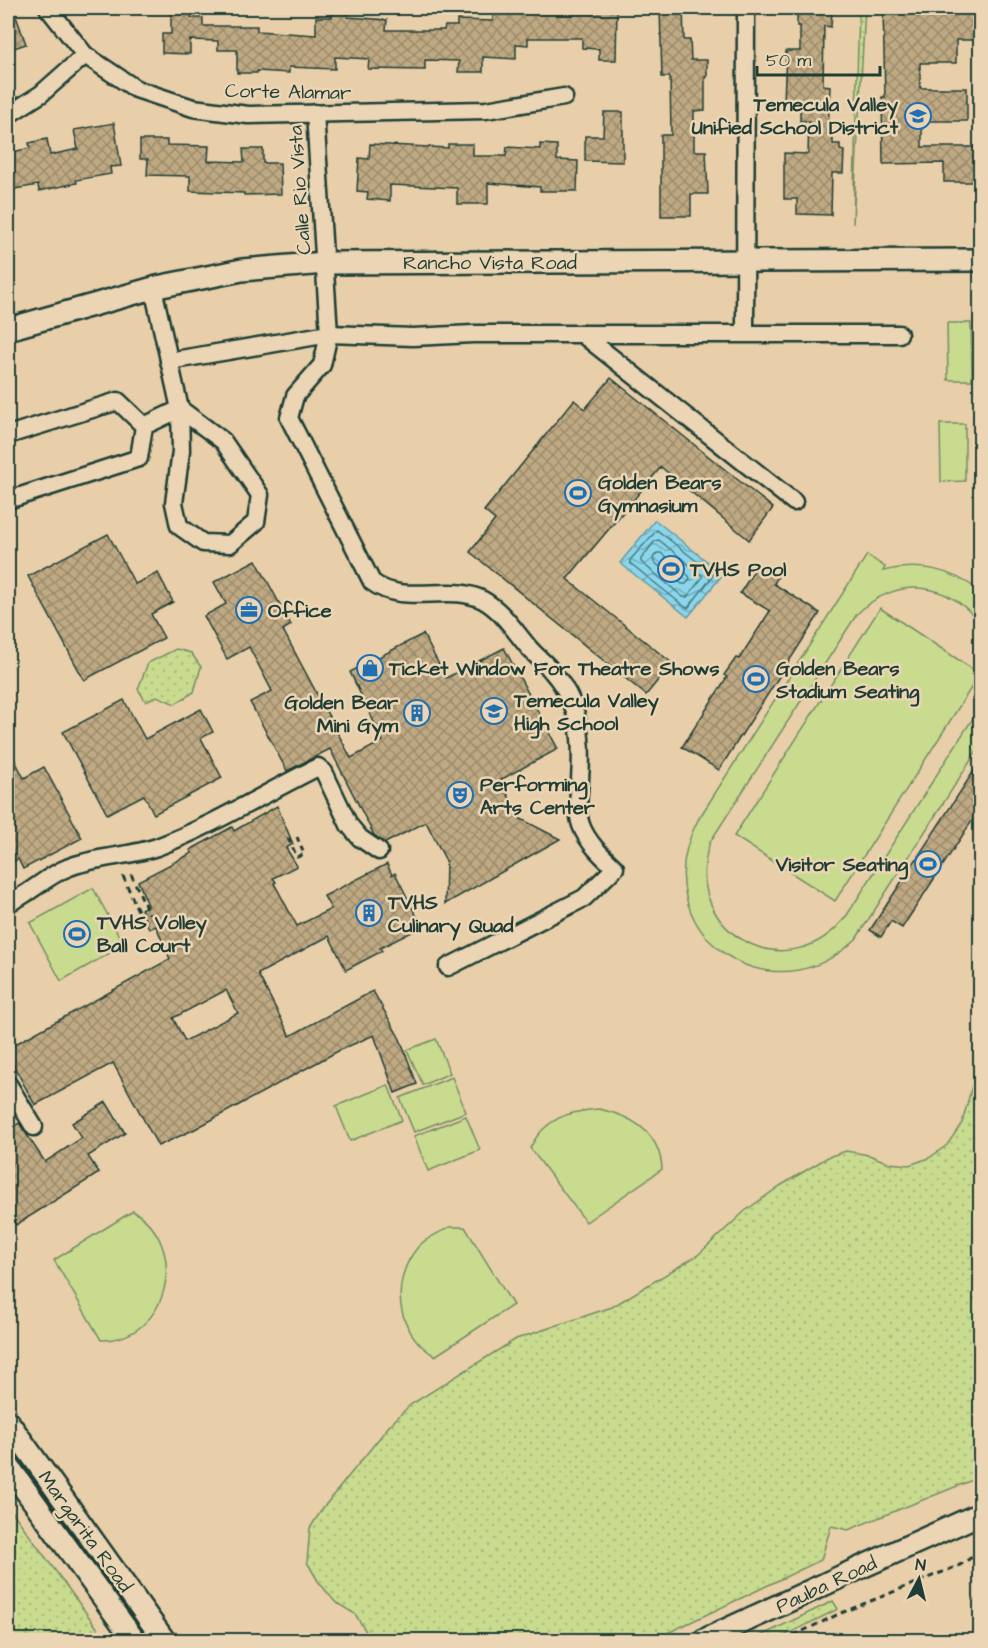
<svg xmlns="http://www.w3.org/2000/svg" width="988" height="1648" font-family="'Architects Daughter',sans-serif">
  <defs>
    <pattern id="green-dots" width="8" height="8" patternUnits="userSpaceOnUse" patternTransform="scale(1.5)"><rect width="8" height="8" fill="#c8db8f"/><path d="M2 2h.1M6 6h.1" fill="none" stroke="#abbd7c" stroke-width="1.8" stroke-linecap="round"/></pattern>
    <pattern id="water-waves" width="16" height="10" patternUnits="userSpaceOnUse" patternTransform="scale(1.5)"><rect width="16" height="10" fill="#8bd6ec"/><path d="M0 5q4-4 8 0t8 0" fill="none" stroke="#71afc0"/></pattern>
    <pattern id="building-cross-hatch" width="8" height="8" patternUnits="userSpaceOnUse" patternTransform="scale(1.5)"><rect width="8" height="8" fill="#bfa983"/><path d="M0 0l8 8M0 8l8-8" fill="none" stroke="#9b8b6c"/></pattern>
  </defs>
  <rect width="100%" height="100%" fill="#e8cfaa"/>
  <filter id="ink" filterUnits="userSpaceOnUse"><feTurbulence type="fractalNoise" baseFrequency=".0167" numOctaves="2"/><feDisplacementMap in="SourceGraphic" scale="12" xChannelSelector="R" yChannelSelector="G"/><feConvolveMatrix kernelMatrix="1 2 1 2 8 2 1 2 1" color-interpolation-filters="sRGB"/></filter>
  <g filter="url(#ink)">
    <!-- green -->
    <g fill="url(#green-dots)" stroke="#748c62" stroke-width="1.5">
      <path d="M859,8H865L853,224Z"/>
      <path d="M176,649L191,653L201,667L194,692L175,704L157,696L146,702L138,689L148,663Z"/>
      <path d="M980,1056V1477L848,1530L831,1526L821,1560L653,1640H368L367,1633L355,1614L335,1602L318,1581L307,1562L310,1528L323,1508L389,1426L410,1405L516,1339L612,1307L698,1255L745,1211L780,1186L828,1157L846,1151L869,1155L889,1163L909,1165L929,1158L947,1145L962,1123Z"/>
      <path d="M8,1506L106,1640H8Z"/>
      <path d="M833,1601L838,1609L776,1640H752Z"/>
    </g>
    <!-- pitch -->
    <g fill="#c8db8f" stroke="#748c62" stroke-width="1.5">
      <path d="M947,323H971L972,380H948Z"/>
      <path d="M940,424H965V481L941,482Z"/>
      <path d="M867,555L885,567L883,571C920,562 950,569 980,591V624C949,580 895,576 857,614L710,842C679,933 790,992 847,915L980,707V746L856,939C768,1024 640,928 698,820Z"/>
      <path d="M880,608L980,674L835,901L734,836Z"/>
      <path d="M93,888L124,945L61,981L30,923Z"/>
      <path d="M436,1039L450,1073L423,1085L407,1050Z"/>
      <path d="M452,1077L466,1112L414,1132L400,1098Z"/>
      <path d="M388,1085L402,1120L350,1141L336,1106Z"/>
      <path d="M599,1109C632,1116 660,1132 662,1169L586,1222L530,1148C544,1119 568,1111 599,1109Z"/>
      <path d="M466,1116L480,1150L428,1171L414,1136Z"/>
      <path d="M133,1211C191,1245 169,1341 101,1340L54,1260Z"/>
      <path d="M449,1227H465L513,1305L435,1356C396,1333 389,1281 418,1247C425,1238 440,1233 449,1227Z"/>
    </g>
    <!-- water -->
    <path fill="url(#water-waves)" stroke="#6099a2" stroke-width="1.5" d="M655,520L723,574L688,617L620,563Z"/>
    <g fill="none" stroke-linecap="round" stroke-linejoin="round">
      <!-- shore -->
      <g stroke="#4a7a7e" stroke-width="1.5">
        <path d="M657,530L713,574L712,577L688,608L685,607L630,563V560Z"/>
        <path d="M659,540L702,575V578L687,597H683L641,562V559L655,541Z"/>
        <path d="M657,553H661L689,576L690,579L686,584H682L654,562L653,558Z"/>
      </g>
    </g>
    <!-- building -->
    <g fill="url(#building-cross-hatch)" stroke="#1f3d34" stroke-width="1.5" fill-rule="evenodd">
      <path d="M8,8H13L26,44L8,50Z"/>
      <path d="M171,8H191V18H203V26H257V31L316,35V17H332V10H349L348,17L387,20L386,30H444L445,26H457V20L493,21V8L541,10V8H617L616,60H599V49L582,48V38H528V45L516,44V59L483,57V72H458L459,61L425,60V70L368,69L369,59L335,57V69L289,67V73L257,71V73H237V50H218V41L190,40V54L162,53V34H171Z"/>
      <path d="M660,8H683L684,40H690L691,60H707V77H705V110L694,111V151H706L708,194H691V216H661V135H671L670,77H662Z"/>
      <path d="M797,8H832L831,27L824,26L823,85L830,86L828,134H833V144H840V150L844,151L843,173H832L831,215L797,214V199H784V153L808,154L809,121H800V104L784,103L786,51H800V26H797Z"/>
      <path d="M883,8H981V40H956V63H920V88H967V121H922V147H981V182H944V163L883,164L882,97H885Z"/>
      <path d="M604,112H623V162L585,161V136H603Z"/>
      <path d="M114,123L121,166L110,167L111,174L76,180L77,183L39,191L38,185L8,190V153L30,148L29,143L47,139L50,155L78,149L74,130Z"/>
      <path d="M140,140H167V145L209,146L208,161L244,162L243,149H263V163H280L281,194L244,195V193L190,191V176L147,175L148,159H140Z"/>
      <path d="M370,144L448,148V144H473V156H506L507,147L540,149V144L557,145V160L578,161L577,191H540V187L488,183V204H457V188L390,185V201L367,199L368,192L357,191L359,158L369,159Z"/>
      <path d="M611,378L773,508L749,540L661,467L567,579L672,663L646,695L470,552L495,520L484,511L574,400L585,409Z"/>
      <path d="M108,534L135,584L158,573L173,602L151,614L164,638L84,680L28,576Z"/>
      <path d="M256,560L291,625L283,630L351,758L383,741L350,672L423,634L446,678L504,648L558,749L500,780L521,819L560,839L445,904L446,861L426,822L385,843L374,835L330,749L287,771L250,702L272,691L249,647L227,659L204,616L226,604L214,582Z"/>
      <path d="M758,564L778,576L774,584L820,613L719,770L682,747L727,677L724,675L736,658L739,659L770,611L740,593Z"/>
      <path d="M124,700L145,739L201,709L213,732L201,738L222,778L154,814L144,795L107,814L63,732Z"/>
      <path d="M8,747L24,778L44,767L82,838L23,869L18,859L8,864Z"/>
      <path d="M981,760V807L902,928L891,921L881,937L870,930Z"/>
      <path d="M277,806L293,844L286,848L297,866L273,878L276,882L274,883L297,926L331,909L324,896L387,864L392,875L395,873L422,927L380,948L382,951L346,970L329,936L258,974L290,1036L373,991L400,1039L417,1084L395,1093L374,1035L340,1050L193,1130L158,1146L113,1063L35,1105L8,1055V1048L170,959L156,926L149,929L141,909L148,905L138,881L192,853L190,850L232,827L234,831ZM226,990L238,1013L185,1041L173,1018Z"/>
      <path d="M106,1102L125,1133L88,1156L99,1173L16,1225L8,1211V1131L19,1123L45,1162L82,1138L72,1123Z"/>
    </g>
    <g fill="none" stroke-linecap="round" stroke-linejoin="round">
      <defs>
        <g id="minor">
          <path d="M48,8L85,55L136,89L193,108L248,115L486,110L564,97"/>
          <path d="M315,113L329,334L322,365L295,396L289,418L372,582C405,607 449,582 483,600C503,611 516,633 530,649C536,656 544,662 550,669C580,702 583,737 580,780C579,794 576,811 581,825C587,842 602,856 615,868L584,898L448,967"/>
          <path d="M8,115L41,94L85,55"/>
          <path d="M745,333L746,8"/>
          <path d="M582,334L794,502"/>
          <path d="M169,361L329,334L413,337L473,334H899"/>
          <path d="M180,409L223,441L260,495L256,522L230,544L203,543L179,526L174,503L181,451Z"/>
          <path d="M144,426L180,409L153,288"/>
          <path d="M8,435L118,401L144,426L139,458L8,500"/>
          <path d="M8,903C29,895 46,876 67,868C96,856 128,857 157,847C212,826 265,793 318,767L324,772L349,825L360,838L379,851"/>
          <path d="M8,1084L34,1127"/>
        </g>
        <g id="major">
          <path d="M8,329L157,287L242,270L325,263L980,260"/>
          <path d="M8,1422L164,1640"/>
          <path d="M8,1466L134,1640"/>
          <path d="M704,1640L864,1566L980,1514"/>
        </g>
      </defs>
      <!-- minor casing -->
      <use href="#minor" stroke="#1f3d34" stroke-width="21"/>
      <!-- major casing -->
      <use href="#major" stroke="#1f3d34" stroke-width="26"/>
      <!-- path -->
      <g stroke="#1f3d34" stroke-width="3" stroke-dasharray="6 4.5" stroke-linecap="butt">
        <path d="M288,838L297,857L304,854L297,837"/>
        <path d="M131,874L149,914"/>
        <path d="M123,876L141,918"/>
        <path d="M784,1640L841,1613L960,1565L980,1552"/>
      </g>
      <!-- minor -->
      <use href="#minor" stroke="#ebd5b4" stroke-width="16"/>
      <!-- major -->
      <use href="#major" stroke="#ebd5b4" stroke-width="21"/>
    </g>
  </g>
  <!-- icons -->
  <defs>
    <symbol id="school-ring" viewBox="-11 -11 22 22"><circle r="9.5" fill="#ebd5b4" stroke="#1f6fb2" stroke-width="1.5"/><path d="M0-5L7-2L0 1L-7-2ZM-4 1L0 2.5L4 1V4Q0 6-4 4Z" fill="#1f6fb2"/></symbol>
    <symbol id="stadium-ring" viewBox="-11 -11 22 22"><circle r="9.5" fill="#ebd5b4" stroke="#1f6fb2" stroke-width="1.5"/><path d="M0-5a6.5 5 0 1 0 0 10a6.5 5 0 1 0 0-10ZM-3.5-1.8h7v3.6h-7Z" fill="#1f6fb2"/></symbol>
    <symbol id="office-ring" viewBox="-11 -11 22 22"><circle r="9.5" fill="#ebd5b4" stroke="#1f6fb2" stroke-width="1.5"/><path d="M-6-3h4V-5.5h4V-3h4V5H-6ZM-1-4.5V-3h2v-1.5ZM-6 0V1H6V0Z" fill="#1f6fb2"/></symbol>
    <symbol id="shop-ring" viewBox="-11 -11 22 22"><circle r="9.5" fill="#ebd5b4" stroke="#1f6fb2" stroke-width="1.5"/><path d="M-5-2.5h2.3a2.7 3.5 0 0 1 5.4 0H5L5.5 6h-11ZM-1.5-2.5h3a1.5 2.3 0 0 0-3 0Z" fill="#1f6fb2"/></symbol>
    <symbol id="building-ring" viewBox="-11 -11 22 22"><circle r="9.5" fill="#ebd5b4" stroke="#1f6fb2" stroke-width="1.5"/><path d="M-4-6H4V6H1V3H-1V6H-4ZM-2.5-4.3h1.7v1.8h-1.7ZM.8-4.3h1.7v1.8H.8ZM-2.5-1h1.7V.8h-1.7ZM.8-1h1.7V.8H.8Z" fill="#1f6fb2"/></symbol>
    <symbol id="theatre-ring" viewBox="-11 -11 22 22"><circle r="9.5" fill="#ebd5b4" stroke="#1f6fb2" stroke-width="1.5"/><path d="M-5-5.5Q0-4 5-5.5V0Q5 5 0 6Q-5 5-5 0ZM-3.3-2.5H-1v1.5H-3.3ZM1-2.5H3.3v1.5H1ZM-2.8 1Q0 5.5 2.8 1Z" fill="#1f6fb2"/></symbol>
  </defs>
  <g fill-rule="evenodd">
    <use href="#school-ring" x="903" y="101" width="30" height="30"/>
    <use href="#stadium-ring" x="563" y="478" width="30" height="30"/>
    <use href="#stadium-ring" x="656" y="554" width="30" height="30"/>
    <use href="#office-ring" x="234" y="595" width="30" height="30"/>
    <use href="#shop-ring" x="355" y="653" width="30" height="30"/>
    <use href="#stadium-ring" x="741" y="664" width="30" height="30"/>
    <use href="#school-ring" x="479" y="696" width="30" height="30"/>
    <use href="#building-ring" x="402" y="698" width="30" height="30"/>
    <use href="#theatre-ring" x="445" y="780" width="30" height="30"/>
    <use href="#stadium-ring" x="913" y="849" width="30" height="30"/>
    <use href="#building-ring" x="354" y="898" width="30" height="30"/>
    <use href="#stadium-ring" x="62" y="919" width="30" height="30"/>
  </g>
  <g text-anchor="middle" stroke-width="5" stroke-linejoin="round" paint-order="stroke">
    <!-- street labels -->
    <g font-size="20" fill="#1f3d34" stroke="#ebd5b4">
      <text transform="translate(288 91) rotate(1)" y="7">Corte Alamar</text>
      <text transform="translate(299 190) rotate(-94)" y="7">Calle Rio Vista</text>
      <text x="490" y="269">Rancho Vista Road</text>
      <text transform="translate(86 1531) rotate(54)" y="7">Margarita Road</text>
      <text transform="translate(826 1584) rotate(-25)" y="7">Pauba Road</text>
    </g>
    <!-- poi labels -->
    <g font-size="20" font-weight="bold" fill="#1f3d34" stroke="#ebd5b4" text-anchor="start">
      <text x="898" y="111" text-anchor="end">Temecula Valley<tspan x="898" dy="23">Unified School District</tspan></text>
      <text x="598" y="489">Golden Bears<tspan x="598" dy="23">Gymnasium</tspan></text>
      <text x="690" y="576">TVHS Pool</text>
      <text x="268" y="617">Office</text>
      <text x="389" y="675">Ticket Window For Theatre Shows</text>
      <text x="776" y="675">Golden Bears<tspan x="776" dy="23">Stadium Seating</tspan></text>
      <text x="514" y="707">Temecula Valley<tspan x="514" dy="23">High School</tspan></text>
      <text x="398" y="709" text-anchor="end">Golden Bear<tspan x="398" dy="23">Mini Gym</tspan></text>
      <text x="480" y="791">Performing<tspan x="480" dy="23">Arts Center</tspan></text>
      <text x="908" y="871" text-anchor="end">Visitor Seating</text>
      <text x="388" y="909">TVHS<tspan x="388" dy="23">Culinary Quad</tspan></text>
      <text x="97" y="929">TVHS Volley<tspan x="97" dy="23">Ball Court</tspan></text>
    </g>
  </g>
  <!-- margin -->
  <rect width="988" height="1648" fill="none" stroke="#ebd5b4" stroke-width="30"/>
  <rect x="15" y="15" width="958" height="1618" fill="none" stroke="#1f3d34" stroke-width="2" filter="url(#ink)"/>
  <!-- north arrow -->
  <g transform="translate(919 1579) rotate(7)" stroke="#ebd5b4" stroke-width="4.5" paint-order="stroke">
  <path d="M0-4.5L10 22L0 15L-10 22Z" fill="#1f3d34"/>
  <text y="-9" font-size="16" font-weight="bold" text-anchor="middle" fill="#1f3d34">N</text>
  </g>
  <!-- scale -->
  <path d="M757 66v9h123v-9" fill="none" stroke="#1f3d34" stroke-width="3"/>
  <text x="766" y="66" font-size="18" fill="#1f3d34" stroke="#ebd5b4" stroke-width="4.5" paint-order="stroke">50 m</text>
</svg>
